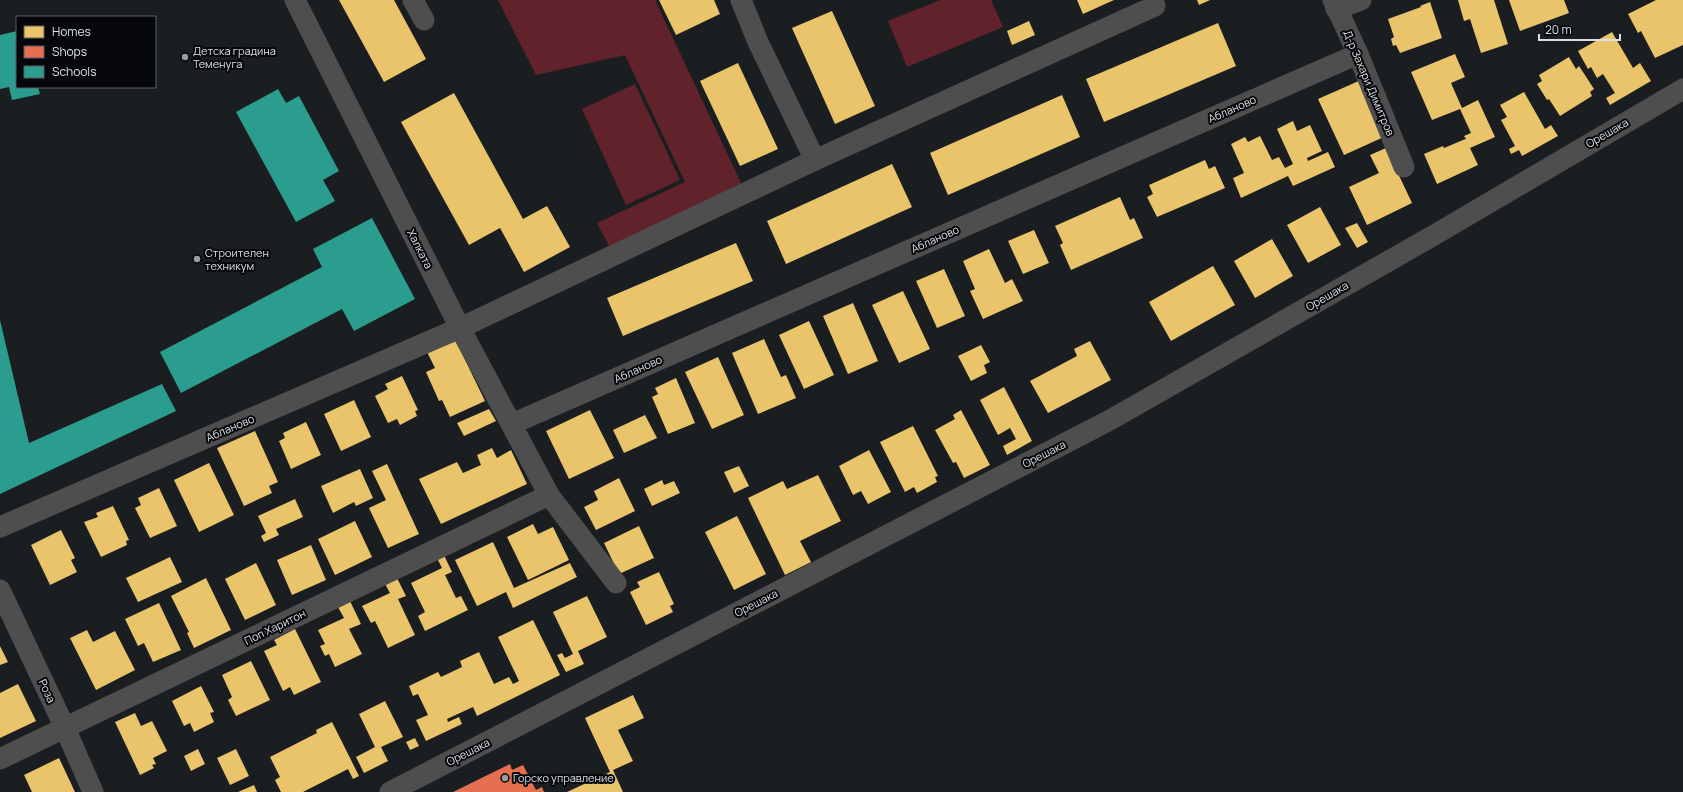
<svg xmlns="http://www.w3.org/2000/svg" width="1683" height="792" font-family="Manrope,sans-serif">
  <rect width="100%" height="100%" fill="#1b1e21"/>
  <!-- green -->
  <g fill="#62222b">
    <path d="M498,0H655L742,185L609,246L597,223L685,182L625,55L536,75Z"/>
    <path d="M940,0H991L1003,27L907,67L888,21Z"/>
    <path d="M635,84L680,180L626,205L582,109Z"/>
  </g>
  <!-- homes -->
  <g fill="#e9c46a">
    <path d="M339,0H394L426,59L384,82Z"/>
    <path d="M659,0H714L720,14L676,35Z"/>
    <path d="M1077,0H1114L1083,14Z"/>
    <path d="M1197,0H1210L1199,5Z"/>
    <path d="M1458,0H1494L1508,44L1481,53L1470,19L1464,21Z"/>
    <path d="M1509,0H1564L1569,13L1520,31Z"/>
    <path d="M1656,0H1683V45L1655,58L1641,31L1638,33L1628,14Z"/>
    <path d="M1430,2L1442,38L1400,53L1396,45L1393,46L1391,39L1394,37L1388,19L1421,7L1420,6Z"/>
    <path d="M832,11L875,106L835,124L792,28Z"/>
    <path d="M1029,21L1035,35L1012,45L1007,31Z"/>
    <path d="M1218,23L1236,66L1104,122L1086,79Z"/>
    <path d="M1612,32L1633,68L1640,63L1651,81L1610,105L1606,98L1615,93L1608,82L1603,74L1597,78L1591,67L1588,69L1578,51Z"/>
    <path d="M1455,54L1465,77L1451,83L1462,108L1478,100L1495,137L1470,148L1478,165L1437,184L1424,154L1443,146L1444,148L1463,140L1466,139L1464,136L1471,133L1460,109L1432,120L1411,72Z"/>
    <path d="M1569,57L1576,69L1579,66L1594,89L1590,92L1592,96L1560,116L1549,99L1547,100L1537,84L1542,81L1539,75Z"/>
    <path d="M738,63L778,149L740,166L700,81Z"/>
    <path d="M1361,80L1386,136L1344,155L1318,99Z"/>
    <path d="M1524,92L1545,129L1551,125L1558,136L1522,156L1519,150L1511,154L1509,149L1515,146L1501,120L1507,117L1500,105Z"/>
    <path d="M454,93L523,219L547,206L570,247L524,272L500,228L469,245L401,122Z"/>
    <path d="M1062,95L1080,137L948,195L930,153Z"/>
    <path d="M1293,121L1297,131L1310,125L1322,151L1307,158L1308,161L1328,152L1335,167L1293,186L1288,176L1241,198L1233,178L1244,173L1231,144L1245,137L1248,142L1260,136L1272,160L1279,157L1285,168L1293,164L1277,129Z"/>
    <path d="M1386,148L1412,203L1367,225L1349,187L1379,173L1370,155Z"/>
    <path d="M1205,160L1209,169L1215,166L1225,188L1157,217L1147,197L1153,194L1149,185Z"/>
    <path d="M892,164L912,207L786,264L767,221Z"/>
    <path d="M1120,197L1130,220L1134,218L1143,238L1071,270L1060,245L1063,243L1055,226Z"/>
    <path d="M1320,207L1341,245L1308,263L1287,225Z"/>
    <path d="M1357,223L1368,242L1357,248L1345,228Z"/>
    <path d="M1034,230L1049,263L1023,274L1008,241Z"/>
    <path d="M1272,239L1293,276L1255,298L1234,261Z"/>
    <path d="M736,243L753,281L623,336L607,298Z"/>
    <path d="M989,249L1005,283L1012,279L1023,301L983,319L970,291L975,289L963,261Z"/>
    <path d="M1213,266L1235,305L1171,341L1149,302Z"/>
    <path d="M944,269L965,316L937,328L916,281Z"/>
    <path d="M903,291L930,349L899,363L872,305Z"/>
    <path d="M853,303L878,361L848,374L823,316Z"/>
    <path d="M809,321L834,375L804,389L779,335Z"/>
    <path d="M453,335L485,401L450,417L442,400L439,401L426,372L435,368L425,348Z"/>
    <path d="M764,339L781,377L786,375L796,398L758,414L732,353Z"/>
    <path d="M1090,341L1111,380L1048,413L1030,381L1077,356L1074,349Z"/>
    <path d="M981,345L990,362L984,365L987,373L971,381L958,356Z"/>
    <path d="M718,357L744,415L712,429L685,372Z"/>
    <path d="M402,376L418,410L415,411L417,416L400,425L397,419L388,423L375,396L388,389L385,384Z"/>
    <path d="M676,378L695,423L668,434L652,397L658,394L655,388Z"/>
    <path d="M1004,387L1032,441L1007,455L1003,446L1016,439L1010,428L998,435L980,400Z"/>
    <path d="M354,400L371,437L341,451L324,414Z"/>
    <path d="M489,409L496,421L464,436L457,423Z"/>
    <path d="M590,410L614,458L569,479L546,431Z"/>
    <path d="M961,410L990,465L964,478L956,462L953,463L935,430L955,419L953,415Z"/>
    <path d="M645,415L657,438L624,453L613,430Z"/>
    <path d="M306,422L321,455L291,469L279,441L285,438L283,433Z"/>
    <path d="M913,426L938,476L935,477L937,482L917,493L914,487L905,492L880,442Z"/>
    <path d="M255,431L278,482L269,486L272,493L244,506L217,448Z"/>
    <path d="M492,448L497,458L511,450L527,484L441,524L419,479L457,462L463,473L481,465L477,455Z"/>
    <path d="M869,450L891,492L868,504L861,491L853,495L839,466Z"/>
    <path d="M209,463L234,515L199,532L174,480Z"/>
    <path d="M387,464L419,534L388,548L369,508L386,500L372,471Z"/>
    <path d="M739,466L749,486L734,493L724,472Z"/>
    <path d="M360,469L373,498L356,506L354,502L333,513L321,486Z"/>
    <path d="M818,475L841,521L800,541L811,562L785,575L748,498L783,481L787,489Z"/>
    <path d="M619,478L635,511L596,530L584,507L598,500L594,491Z"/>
    <path d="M662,480L664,485L674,481L680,493L652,506L644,489Z"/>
    <path d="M159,488L177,526L150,538L135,508L141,505L138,498Z"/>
    <path d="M295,499L303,517L276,529L279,535L264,542L261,536L266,533L258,516Z"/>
    <path d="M113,506L129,540L126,541L127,545L101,557L84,522L98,517L96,513Z"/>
    <path d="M737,516L766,574L734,590L705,532Z"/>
    <path d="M355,521L372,557L335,575L318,539Z"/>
    <path d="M533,524L538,534L553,527L569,560L528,580L507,537Z"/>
    <path d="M639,526L654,558L619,574L604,543Z"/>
    <path d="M61,530L75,558L71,560L77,572L50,585L31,545Z"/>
    <path d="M493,542L514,588L570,563L577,577L513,608L506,592L477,606L455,560Z"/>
    <path d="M311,545L326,580L292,595L277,560Z"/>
    <path d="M442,551L452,572L445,575L456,598L461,596L468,610L425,631L418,616L425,612L411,583L442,568L435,554Z"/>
    <path d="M170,557L182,582L138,602L126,578Z"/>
    <path d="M256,563L276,605L245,620L225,579Z"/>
    <path d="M659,572L674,604L670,606L673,612L646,625L630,592L640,587L637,582Z"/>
    <path d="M396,576L406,596L398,599L415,635L388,648L375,621L371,623L362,606L390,593L384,582Z"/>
    <path d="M206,578L231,630L194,648L187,633L189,632L171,596Z"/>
    <path d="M587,596L607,637L578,651L584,664L566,672L557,655L562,653L565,658L573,654L553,612Z"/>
    <path d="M350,601L361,624L349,629L362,654L335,667L329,654L325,656L320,646L325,644L318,630L344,618L338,607Z"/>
    <path d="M159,603L181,650L153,662L144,643L138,646L125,619Z"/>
    <path d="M533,620L560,675L477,716L473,707L447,719L448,722L459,717L462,724L426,741L416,720L428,715L418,694L413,696L409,686L438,672L441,677L462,667L460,661L479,652L494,684L509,677L513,684L519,681L498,637Z"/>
    <path d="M295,629L321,682L294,695L290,687L283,691L264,651L277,645L274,640Z"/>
    <path d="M87,630L93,642L115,631L135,670L96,690L70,638Z"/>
    <path d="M0,646L8,662L0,665Z"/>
    <path d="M251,661L270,700L236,716L228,700L232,697L222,675Z"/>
    <path d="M18,684L36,721L0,738V693Z"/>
    <path d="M201,686L214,712L210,713L214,722L194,732L190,723L184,726L172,701Z"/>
    <path d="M633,695L644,718L618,730L633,761L613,770L623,792H567L610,772L585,718Z"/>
    <path d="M385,701L403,737L381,747L388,761L364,773L356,757L375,747L359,714Z"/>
    <path d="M135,713L141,726L152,721L167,751L153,758L156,764L152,765L154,768L140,775L115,722Z"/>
    <path d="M332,722L359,776L353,779L348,769L303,792H281L275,780L280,777L270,757L317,733L316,730Z"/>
    <path d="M415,738L419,746L410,750L406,742Z"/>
    <path d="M198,749L205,764L191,771L184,756Z"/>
    <path d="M236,749L249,776L230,785L217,758Z"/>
    <path d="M59,758L75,792H32L24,775Z"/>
    <path d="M254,785L257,792H238Z"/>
  </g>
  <!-- shops -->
  <path fill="#e76f51" d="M510,764L512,770L523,765L536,790L542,787L544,792H453Z"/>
  <!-- schools -->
  <g fill="#2a9d8f">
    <path d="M17,31V87H38L40,94L12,100L9,87L0,89V35Z"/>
    <path d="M278,89L286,103L299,96L339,171L323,180L335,201L296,222L236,112Z"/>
    <path d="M372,218L415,299L354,331L342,309L181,393L160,352L322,267L313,249Z"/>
    <path d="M0,320L29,443L162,384L176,411L0,494Z"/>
  </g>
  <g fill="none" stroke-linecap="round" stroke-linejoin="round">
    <!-- street -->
    <g stroke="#4e4e4e" stroke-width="21">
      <path d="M295,0L460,328L549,495L616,583"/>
      <path d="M413,0L424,20"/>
      <path d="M741,0L758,42L815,160"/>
      <path d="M1333,0L1358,54L1404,167"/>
      <path d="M1336,9L1361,0"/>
      <path d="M512,424L1358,54"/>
      <path d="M0,527L460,328L815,160L1155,6L1153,0"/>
      <path d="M0,590L65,728L93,792"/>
      <path d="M0,759L549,495"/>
      <path d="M390,792L1110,420L1436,234L1683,89"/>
    </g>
  </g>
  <!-- markers -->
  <g fill="#989ca0" stroke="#05070a" stroke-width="1.5">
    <circle cx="185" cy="57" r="4"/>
    <circle cx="197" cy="259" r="4"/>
    <circle cx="505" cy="778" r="4"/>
  </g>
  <g text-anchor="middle" stroke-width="4" stroke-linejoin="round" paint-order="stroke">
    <!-- poi labels -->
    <g font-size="11" fill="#dce0e5" stroke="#05070a" text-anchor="start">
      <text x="193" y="55">Детска градина<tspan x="193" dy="13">Теменуга</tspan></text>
      <text x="205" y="257">Строителен<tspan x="205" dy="13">техникум</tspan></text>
      <text x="513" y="782">Горско управление</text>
    </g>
    <!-- street labels -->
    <g font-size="11" fill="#dce0e5" stroke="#05070a">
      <text transform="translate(1369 83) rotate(67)" y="4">Д-р Захари Димитров</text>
      <text transform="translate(1232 109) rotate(-24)" y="4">Абланово</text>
      <text transform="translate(1607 133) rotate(-30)" y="4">Орешака</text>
      <text transform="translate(935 239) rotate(-24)" y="4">Абланово</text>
      <text transform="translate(420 249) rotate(63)" y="4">Халката</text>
      <text transform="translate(1327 296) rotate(-30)" y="4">Орешака</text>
      <text transform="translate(638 369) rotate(-24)" y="4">Абланово</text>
      <text transform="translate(230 428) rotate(-23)" y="4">Абланово</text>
      <text transform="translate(1044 454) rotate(-27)" y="4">Орешака</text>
      <text transform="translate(756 603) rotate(-27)" y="4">Орешака</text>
      <text transform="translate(275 627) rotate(-26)" y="4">Поп Харитон</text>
      <text transform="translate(47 691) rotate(65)" y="4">Роза</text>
      <text transform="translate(468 752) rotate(-27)" y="4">Орешака</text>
    </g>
  </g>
  <!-- legend -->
  <rect x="16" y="16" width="140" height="72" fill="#05070a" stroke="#5b5e62"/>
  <rect x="24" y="26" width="20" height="12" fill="#e9c46a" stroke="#5b5e62"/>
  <text x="52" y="36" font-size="12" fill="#dce0e5">Homes</text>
  <rect x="24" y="46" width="20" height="12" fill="#e76f51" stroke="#5b5e62"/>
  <text x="52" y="56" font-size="12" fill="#dce0e5">Shops</text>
  <rect x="24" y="66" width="20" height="12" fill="#2a9d8f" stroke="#5b5e62"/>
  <text x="52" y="76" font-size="12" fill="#dce0e5">Schools</text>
  <!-- scale -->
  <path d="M1539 34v6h81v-6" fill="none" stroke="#dce0e5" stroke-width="2"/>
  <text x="1545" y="34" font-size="12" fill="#dce0e5" stroke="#05070a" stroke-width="3" paint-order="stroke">20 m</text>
</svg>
